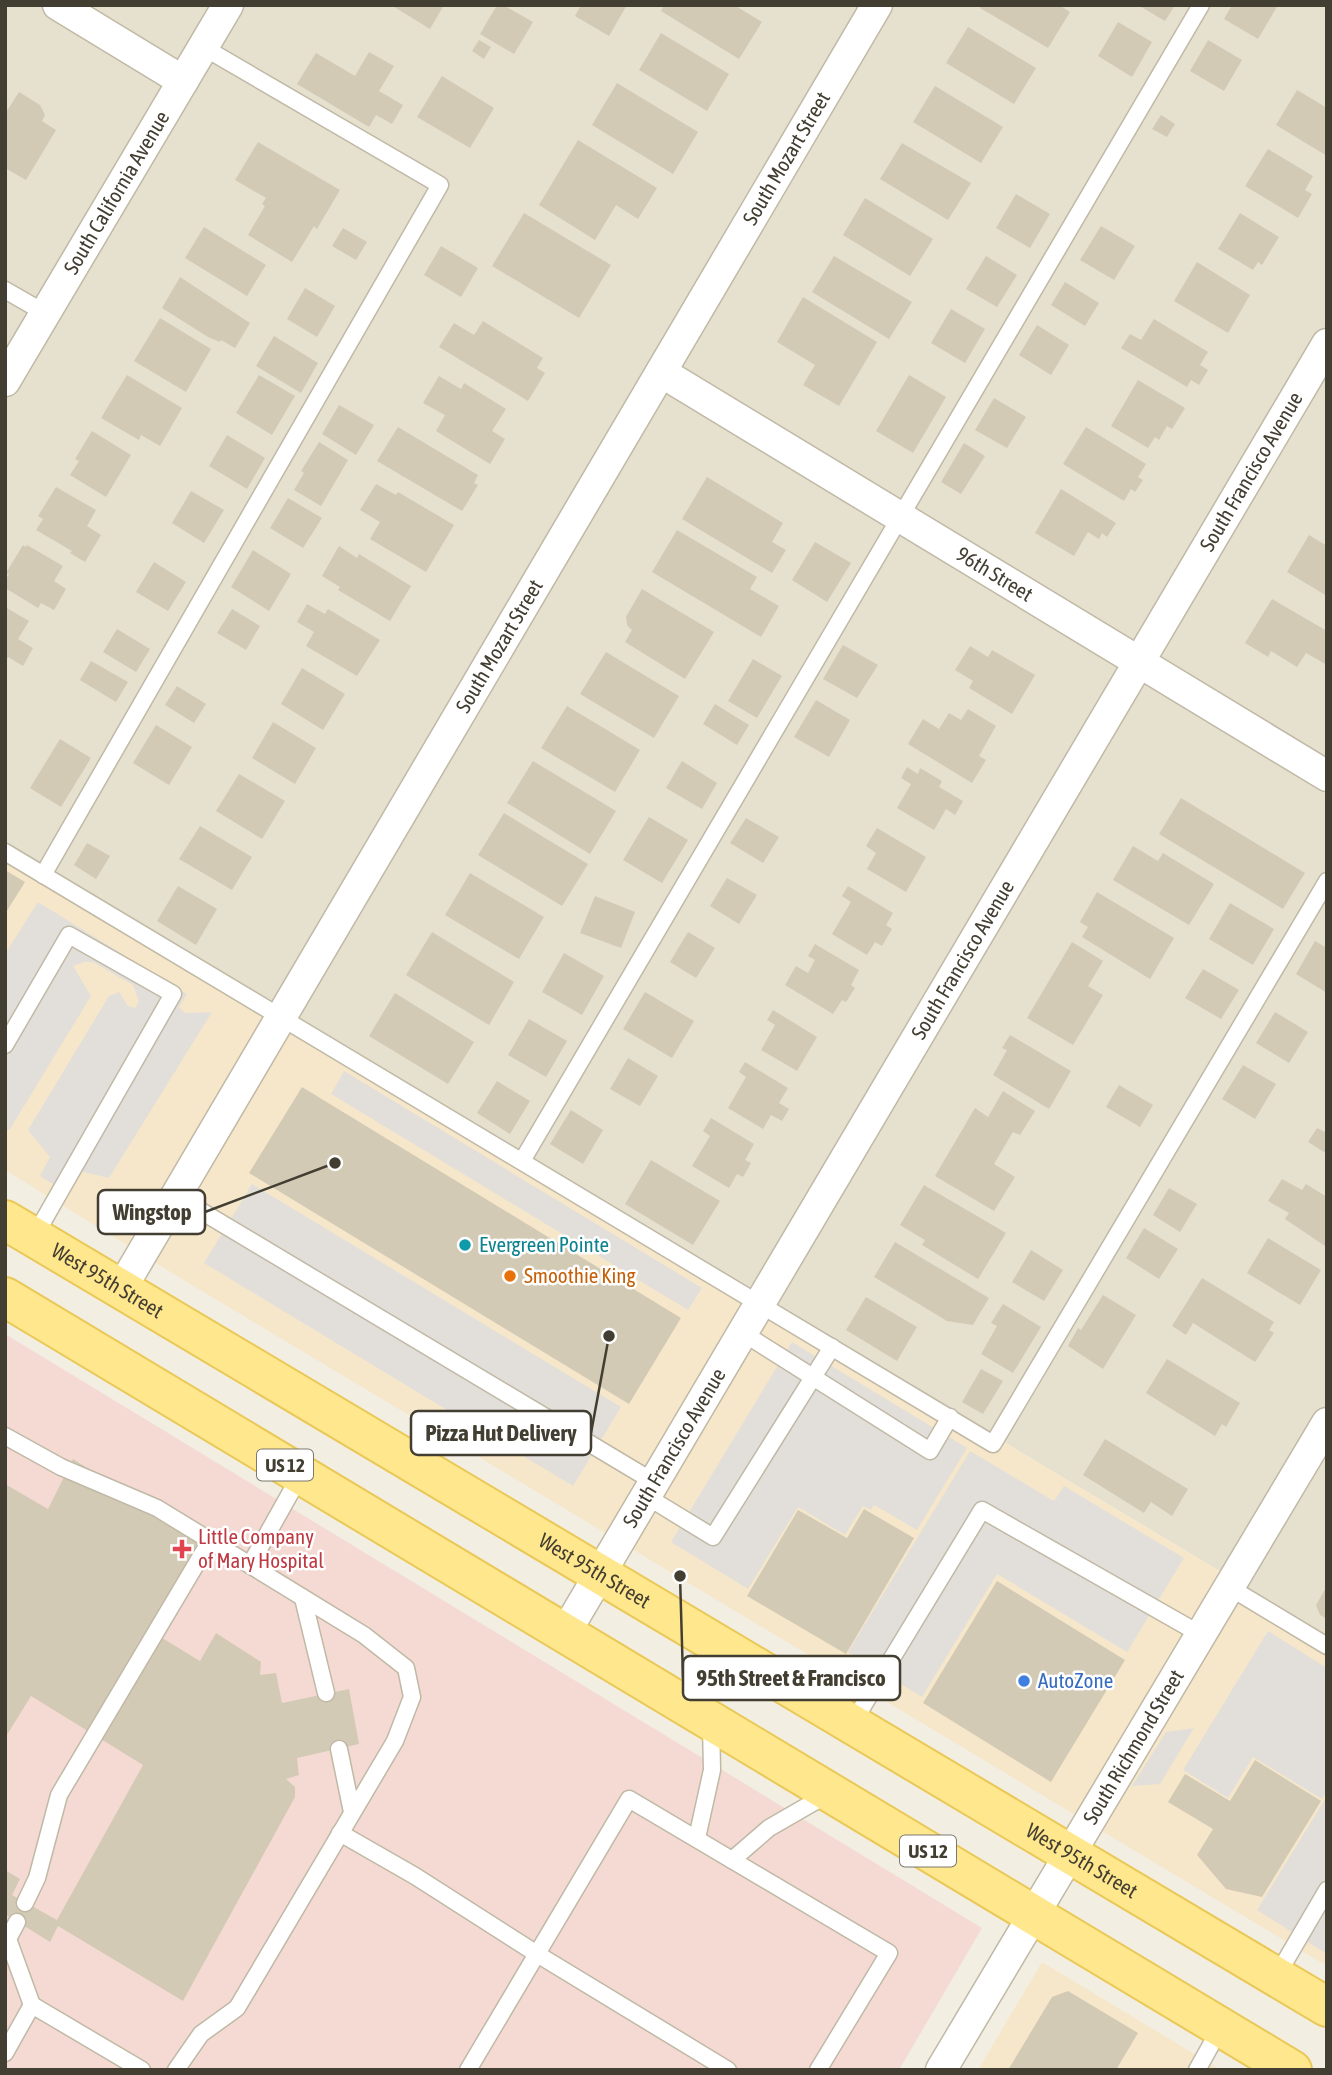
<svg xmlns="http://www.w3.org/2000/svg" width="1332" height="2075" font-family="'Asap Condensed',sans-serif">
  <rect width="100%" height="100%" fill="#f2eee1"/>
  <!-- residential -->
  <path fill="#e6e0cf" d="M5,5H1327V1635L5,845Z"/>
  <!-- commercial -->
  <g fill="#f6e7ca">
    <path d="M5,845L1327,1635V1966L182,1279L5,1170Z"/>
    <path d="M1042,1962L1221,2070H978Z"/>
  </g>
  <!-- medical -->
  <path fill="#f4dad3" d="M5,1334L982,1928L899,2070H5Z"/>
  <!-- parking -->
  <g fill="#e2dfda">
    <path d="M38,902L187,994L179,1007L185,1013L212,1012L109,1178L79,1171L67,1193L40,1176L50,1157L28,1130L109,996L119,992L128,1006L135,1008L139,1001L133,985L93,962H84L73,966L91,996L10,1129L5,1132V954Z"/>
    <path d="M344,1071L702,1288L688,1310L331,1094Z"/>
    <path d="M252,1184L621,1407L573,1486L204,1263Z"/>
    <path d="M792,1342L967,1448L917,1530L874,1505L871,1510L863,1506L845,1535L798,1507L748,1589L671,1542Z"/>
    <path d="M970,1451L1054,1501L1064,1486L1184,1558L1127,1652L997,1574L922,1697L848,1652Z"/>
    <path d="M1268,1631L1327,1668V1791L1322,1799L1253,1757L1228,1798L1183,1770Z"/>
    <path d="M1194,1728L1160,1784L1132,1786L1166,1732Z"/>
    <path d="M1327,1796V1954L1257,1910Z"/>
  </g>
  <!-- building -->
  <g fill="#d3cab6">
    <path d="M391,5H444L430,29Z"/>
    <path d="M497,5H503L533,22L514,54L480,34Z"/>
    <path d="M581,5H627L609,36L575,16Z"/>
    <path d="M664,5H734L762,22L739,59L661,11Z"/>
    <path d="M982,5H1059L1070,12L1048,48L980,8Z"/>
    <path d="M1138,5H1175L1165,21Z"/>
    <path d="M1232,5H1278L1258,39L1224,19Z"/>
    <path d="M1118,22L1152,42L1132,77L1098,56Z"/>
    <path d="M968,27L1036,68L1014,104L946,63Z"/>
    <path d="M661,33L729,74L707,111L639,70Z"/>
    <path d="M479,40L491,47L484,59L472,51Z"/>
    <path d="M1208,40L1242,60L1224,91L1190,71Z"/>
    <path d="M369,52L394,66L379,91L403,105L392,124L376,115L369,127L297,84L316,53L355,76Z"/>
    <path d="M442,76L494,108L470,148L417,117Z"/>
    <path d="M617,83L698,132L673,174L592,125Z"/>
    <path d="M935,86L1003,127L981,163L913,122Z"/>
    <path d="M1297,90L1327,108V156L1276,125Z"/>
    <path d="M19,92L40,105L45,115L42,121L56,130L26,180L5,168V114Z"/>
    <path d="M1161,115L1175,124L1167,137L1152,129Z"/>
    <path d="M578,140L657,188L638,219L616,205L595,240L539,205Z"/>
    <path d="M258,142L340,190L317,229L314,226L292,262L248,235L265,206L262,204L266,198L235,180Z"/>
    <path d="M902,143L971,183L948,220L880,179Z"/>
    <path d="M1268,149L1313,176L1305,190L1312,194L1298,218L1245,186Z"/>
    <path d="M1016,194L1050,214L1030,248L996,228Z"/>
    <path d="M865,198L933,239L910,276L843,235Z"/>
    <path d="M524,213L611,265L579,318L492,266Z"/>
    <path d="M1240,213L1279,237L1262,265L1258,262L1253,270L1218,249Z"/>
    <path d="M1101,226L1135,246L1114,280L1080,260Z"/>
    <path d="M204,227L266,265L247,296L185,258Z"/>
    <path d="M343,228L367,242L356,260L332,246Z"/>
    <path d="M441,246L478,268L461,297L424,275Z"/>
    <path d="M834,256L912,302L889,339L812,292Z"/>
    <path d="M986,256L1017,275L997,307L966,289Z"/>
    <path d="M1197,262L1250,295L1228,333L1174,301Z"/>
    <path d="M180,277L250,323L235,348L221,340L220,342L208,337L162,308Z"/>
    <path d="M1065,282L1099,303L1085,326L1051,305Z"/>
    <path d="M305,288L335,306L317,337L287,319Z"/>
    <path d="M803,297L877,342L839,406L803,385L815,365L777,342Z"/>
    <path d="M951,309L985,329L965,363L931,343Z"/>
    <path d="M160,318L211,349L186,392L134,361Z"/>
    <path d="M1154,319L1208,352L1200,365L1208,370L1199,385L1191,380L1187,387L1121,348L1130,334L1141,340Z"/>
    <path d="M483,321L543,358L537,368L545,373L528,401L439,347L454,323L474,335Z"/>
    <path d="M1037,325L1069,345L1051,375L1019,355Z"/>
    <path d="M274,336L318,363L301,393L256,366Z"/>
    <path d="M127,375L182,408L160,446L141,435L139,440L101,418Z"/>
    <path d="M259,375L295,396L272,435L236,413Z"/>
    <path d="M909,375L946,397L913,453L876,431Z"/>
    <path d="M439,376L461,389L464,383L506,409L492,431L505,439L490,464L436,431L445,415L423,403Z"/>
    <path d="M1138,380L1185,408L1172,429L1167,426L1159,440L1155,437L1148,448L1111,426Z"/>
    <path d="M994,398L1026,417L1007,448L975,430Z"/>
    <path d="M339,405L374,425L356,455L322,434Z"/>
    <path d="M398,427L478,475L474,483L478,485L462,511L377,461Z"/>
    <path d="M1086,427L1146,464L1138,477L1143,480L1135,492L1131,489L1124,501L1063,464Z"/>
    <path d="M92,431L131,455L106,497L70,475L79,461L75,459Z"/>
    <path d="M227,435L265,458L247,489L209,466Z"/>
    <path d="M319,442L348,460L321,506L294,490L304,473L301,471Z"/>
    <path d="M964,443L985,456L961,494L941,482Z"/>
    <path d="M707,477L783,523L772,542L786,550L772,573L682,519Z"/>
    <path d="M376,484L396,495L398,492L454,525L426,572L370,539L380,522L360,510Z"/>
    <path d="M56,487L96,510L87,526L101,535L85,562L70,553L72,551L36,530L43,519L38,516Z"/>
    <path d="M1061,489L1116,523L1107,537L1102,533L1099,539L1088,532L1074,556L1035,533Z"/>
    <path d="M191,491L224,510L204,543L172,523Z"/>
    <path d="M288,498L322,518L303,548L270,528Z"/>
    <path d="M677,530L757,577L750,589L779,606L761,637L652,572Z"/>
    <path d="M1309,535L1327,546V596L1287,572Z"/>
    <path d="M815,542L851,563L827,602L792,580Z"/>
    <path d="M23,545L26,547L27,545L63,566L54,581L66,589L54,610L41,603L38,608L5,588V581L9,574L6,573Z"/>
    <path d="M339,546L357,558L359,554L411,586L390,621L338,590L340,587L322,576Z"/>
    <path d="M253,550L291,574L269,611L231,587Z"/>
    <path d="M154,562L186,582L168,611L136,592Z"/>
    <path d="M642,589L714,632L685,679L625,642L632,630L627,625L626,617Z"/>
    <path d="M1272,599L1327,631V665L1306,653L1297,667L1271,651L1268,657L1245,643Z"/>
    <path d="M307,604L325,614L328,609L380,640L357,676L306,646L314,632L297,622Z"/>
    <path d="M5,607L29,621L18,639L33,648L23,666L8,657L5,661Z"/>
    <path d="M232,609L260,626L246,650L217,633Z"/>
    <path d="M117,629L150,649L136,672L103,652Z"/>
    <path d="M843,645L878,665L857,698L823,679Z"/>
    <path d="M970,646L988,657L992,650L1035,675L1012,714L969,688L973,681L955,670Z"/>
    <path d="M606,652L679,696L654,738L580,694Z"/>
    <path d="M753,659L782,676L757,718L728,701Z"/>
    <path d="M91,661L128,682L116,702L80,680Z"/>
    <path d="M302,668L345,694L323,730L281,704Z"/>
    <path d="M177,686L206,704L194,723L165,705Z"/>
    <path d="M816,700L850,720L829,757L794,737Z"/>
    <path d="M715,704L749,725L737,745L703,724Z"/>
    <path d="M567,706L640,750L615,792L541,748Z"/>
    <path d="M968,709L996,726L979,756L986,760L972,783L908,744L923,719L939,729L949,713L961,720Z"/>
    <path d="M273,722L316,748L295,784L252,758Z"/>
    <path d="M156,725L192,747L169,785L133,763Z"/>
    <path d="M60,739L91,758L61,807L30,788Z"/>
    <path d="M533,761L616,811L590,854L507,803Z"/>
    <path d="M682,761L717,783L702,809L666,788Z"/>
    <path d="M907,767L918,774L920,768L942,781L939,787L963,801L955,815L946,809L934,830L897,808L911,784L901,778Z"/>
    <path d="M239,774L285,801L262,839L216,811Z"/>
    <path d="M1181,798L1305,873L1283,909L1159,834Z"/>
    <path d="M504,813L588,864L562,906L478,855Z"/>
    <path d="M649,817L688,840L662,883L623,860Z"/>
    <path d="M746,818L779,837L763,863L730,843Z"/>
    <path d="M200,826L252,857L232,890L179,859Z"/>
    <path d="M877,828L926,857L906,892L867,869L876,853L866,846Z"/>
    <path d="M87,843L110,856L96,879L74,865Z"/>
    <path d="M1133,846L1158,861L1163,853L1214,884L1189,925L1113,880Z"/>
    <path d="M5,870L25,882L5,914Z"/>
    <path d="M470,873L544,917L519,959L445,915Z"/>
    <path d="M727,878L757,895L739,924L710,906Z"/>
    <path d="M178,886L217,909L196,945L157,921Z"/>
    <path d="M848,886L893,913L886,925L892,929L882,946L875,942L867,955L832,934L851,902L842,896Z"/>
    <path d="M1097,892L1174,938L1150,979L1082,937L1088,927L1080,922Z"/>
    <path d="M595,896L635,912L621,948L580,933Z"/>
    <path d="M1230,903L1274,929L1253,965L1209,939Z"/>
    <path d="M432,932L514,982L489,1025L406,975Z"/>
    <path d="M688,932L715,948L696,978L670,962Z"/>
    <path d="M1315,941L1327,948V993L1296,974Z"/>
    <path d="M1072,942L1103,961L1088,986L1103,995L1073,1045L1027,1018Z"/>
    <path d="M815,944L859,970L851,985L855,988L846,1002L842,1000L833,1014L785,985L796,966L808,973L815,960L808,956Z"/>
    <path d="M564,953L604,976L582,1015L542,992Z"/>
    <path d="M1203,969L1239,990L1221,1019L1185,998Z"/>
    <path d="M645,992L694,1021L672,1058L623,1029Z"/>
    <path d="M395,993L474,1042L448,1084L369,1036Z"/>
    <path d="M773,1010L817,1037L797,1071L761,1050L775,1025L767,1020Z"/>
    <path d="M1275,1012L1308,1032L1289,1063L1256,1043Z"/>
    <path d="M529,1019L567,1041L546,1077L508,1055Z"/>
    <path d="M1010,1035L1071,1071L1049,1109L993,1075L1007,1050L1002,1048Z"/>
    <path d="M628,1058L658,1076L640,1106L610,1089Z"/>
    <path d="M745,1062L788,1088L779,1103L789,1109L782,1121L771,1115L763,1129L728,1108L746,1077L739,1072Z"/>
    <path d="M1243,1065L1276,1084L1255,1119L1222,1099Z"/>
    <path d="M497,1081L530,1101L510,1134L477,1113Z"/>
    <path d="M1119,1085L1153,1105L1140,1127L1106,1107Z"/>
    <path d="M302,1087L681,1318L629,1404L249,1173Z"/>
    <path d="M1003,1091L1035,1111L1020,1135L1013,1132L994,1164L1015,1177L994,1211L935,1176L975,1108L988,1117Z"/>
    <path d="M571,1110L603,1130L583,1164L550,1144Z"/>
    <path d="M711,1118L754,1144L745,1160L751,1163L743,1177L737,1174L729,1188L692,1166L710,1136L703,1131Z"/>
    <path d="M1317,1128L1327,1133V1154L1308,1142Z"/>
    <path d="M651,1160L720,1201L693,1245L625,1204Z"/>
    <path d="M1282,1179L1302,1190L1306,1184L1327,1197V1243L1325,1246L1285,1219L1289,1213L1268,1201Z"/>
    <path d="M924,1185L1006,1233L978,1279L922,1245L925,1240L900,1225Z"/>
    <path d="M1169,1188L1197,1204L1180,1232L1153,1215Z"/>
    <path d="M1144,1228L1178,1249L1159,1279L1126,1258Z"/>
    <path d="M1268,1238L1321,1270L1300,1305L1247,1273Z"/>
    <path d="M895,1242L989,1298L973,1325L947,1321L874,1277Z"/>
    <path d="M1031,1250L1063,1270L1044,1301L1012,1282Z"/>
    <path d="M1202,1278L1274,1322L1269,1330L1274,1333L1255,1362L1193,1323L1186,1335L1172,1326Z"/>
    <path d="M1103,1295L1136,1315L1103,1369L1068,1346L1078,1328L1081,1330Z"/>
    <path d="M866,1297L917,1327L897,1361L846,1330Z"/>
    <path d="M1003,1304L1041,1327L1013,1373L981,1354L997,1326L991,1323Z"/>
    <path d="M1167,1359L1240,1403L1226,1427L1222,1424L1215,1436L1146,1393Z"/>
    <path d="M981,1369L1003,1381L983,1414L962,1402Z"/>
    <path d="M1105,1439L1188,1489L1172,1516L1151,1502L1144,1513L1083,1475Z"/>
    <path d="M73,1459L212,1548L159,1636L200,1661L216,1633L261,1662L260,1675L276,1673L282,1703L349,1689L359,1744L297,1758L299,1775L286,1779L295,1787V1797L183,2001L58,1926L50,1942L5,1914V1870L20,1879L12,1895L57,1920L143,1765L31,1696L5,1738V1484L48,1509Z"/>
    <path d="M864,1509L914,1538L846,1654L747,1596L798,1510L847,1538Z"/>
    <path d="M997,1581L1125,1660L1051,1782L923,1703Z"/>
    <path d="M1327,1586V1619L1320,1615L1316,1605Z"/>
    <path d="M1255,1760L1321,1801L1262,1897L1226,1889L1197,1855L1213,1829L1168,1802L1185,1774L1230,1801Z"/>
    <path d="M1068,1991L1138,2033L1116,2070H1008L1052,1997Z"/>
  </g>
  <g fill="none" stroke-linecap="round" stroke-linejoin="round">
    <defs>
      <g id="lane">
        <path d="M5,290L45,313"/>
        <path d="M5,852L993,1444L1327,881"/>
        <path d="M43,875L440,185L203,47"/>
        <path d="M5,1045L69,935L173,994L34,1237"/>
        <path d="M522,1161L1201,5"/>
        <path d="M176,1196L654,1482"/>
        <path d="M743,1333L930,1451L950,1417"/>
        <path d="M5,1436L61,1467L157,1508L364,1635L406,1668L412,1697L395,1741L237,2008L201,2034L176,2070"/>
        <path d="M646,1496L713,1537L832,1347"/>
        <path d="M250,1565L301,1474"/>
        <path d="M1229,1587L1327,1646"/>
        <path d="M303,1598L326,1693"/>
        <path d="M852,1724L982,1510L1200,1634"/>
        <path d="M339,1749L352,1812"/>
        <path d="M340,1833L415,1876L537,1954L728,2070"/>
        <path d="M697,1838L712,1770L711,1723"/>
        <path d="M732,1860L769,1828L828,1794"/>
        <path d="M25,1903L37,1878L59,1795L210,1541"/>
        <path d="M17,1922L8,1939L32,2005"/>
        <path d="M1276,1977L1327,1890"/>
        <path d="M5,2053L32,2005L142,2070"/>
        <path d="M468,2070L629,1799L889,1953L818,2070"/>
        <path d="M1197,2070L1221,2027"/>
      </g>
      <g id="street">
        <path d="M58,5L183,81"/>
        <path id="s1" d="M661,372L1327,776"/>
        <path id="s2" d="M5,381L228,5"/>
        <path id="s3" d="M121,1289L877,5"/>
        <path id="s4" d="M565,1633L1327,344"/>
        <path id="s5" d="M941,2070L1327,1423"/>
      </g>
      <g id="primary">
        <path id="s6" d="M5,1220L1327,2007"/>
        <path d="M5,1297L1292,2070"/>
      </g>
    </defs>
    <!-- lane casing -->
    <use href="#lane" stroke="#c0b9a6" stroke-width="19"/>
    <!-- street casing -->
    <use href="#street" stroke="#c0b9a6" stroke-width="33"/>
    <!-- primary casing -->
    <use href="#primary" stroke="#eac857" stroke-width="42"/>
    <!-- lane -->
    <use href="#lane" stroke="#fff" stroke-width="16"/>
    <!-- street -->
    <use href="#street" stroke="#fff" stroke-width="30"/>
    <!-- primary -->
    <use href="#primary" stroke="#ffe78d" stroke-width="38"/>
  </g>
  <!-- markers -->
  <circle fill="#0f9aa8" stroke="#fff" stroke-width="2.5" cx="465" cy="1245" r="7"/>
  <circle fill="#e8710a" stroke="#fff" stroke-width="2.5" cx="510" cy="1276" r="7"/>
  <path fill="#e0444e" stroke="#fff" stroke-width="2.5" d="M178.5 1538.5h7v7h7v7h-7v7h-7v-7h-7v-7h7z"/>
  <circle fill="#3f7fe0" stroke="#fff" stroke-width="2.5" cx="1024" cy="1681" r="7"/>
  <g text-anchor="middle" stroke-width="5" stroke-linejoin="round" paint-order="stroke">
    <!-- shield labels -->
    <g fill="#fff" stroke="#7b7870" stroke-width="2">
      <rect x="257" y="1449.5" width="56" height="31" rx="5"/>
      <rect x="900" y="1835.5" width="56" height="31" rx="5"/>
    </g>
    <g font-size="19" font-weight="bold" fill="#433e32">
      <text x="285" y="1472">US 12</text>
      <text x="928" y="1858">US 12</text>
    </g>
    <!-- street labels -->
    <g font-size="21" fill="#433e32" stroke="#fff">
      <text dy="7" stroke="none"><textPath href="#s3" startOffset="1312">South Mozart Street</textPath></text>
      <text dy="7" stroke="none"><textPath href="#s2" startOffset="219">South California Avenue</textPath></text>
      <text dy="7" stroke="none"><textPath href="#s4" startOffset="1349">South Francisco Avenue</textPath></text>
      <text dy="7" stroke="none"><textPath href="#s1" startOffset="390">96th Street</textPath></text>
      <text dy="7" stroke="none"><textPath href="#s3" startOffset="746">South Mozart Street</textPath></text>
      <text dy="7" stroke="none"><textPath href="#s4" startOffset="782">South Francisco Avenue</textPath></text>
      <text dy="7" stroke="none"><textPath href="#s6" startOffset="119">West 95th Street</textPath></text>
      <text dy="7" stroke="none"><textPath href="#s4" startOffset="215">South Francisco Avenue</textPath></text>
      <text dy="7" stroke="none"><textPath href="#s6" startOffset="686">West 95th Street</textPath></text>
      <text dy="7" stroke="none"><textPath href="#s5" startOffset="376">South Richmond Street</textPath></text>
      <text dy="7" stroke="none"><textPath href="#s6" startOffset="1253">West 95th Street</textPath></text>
    </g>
    <!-- culture labels -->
    <g font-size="21" fill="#0d838f" stroke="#fff" text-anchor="start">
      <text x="479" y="1252">Evergreen Pointe</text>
    </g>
    <!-- food labels -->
    <g font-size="21" fill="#c56008" stroke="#fff" text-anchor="start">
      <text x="524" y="1283">Smoothie King</text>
    </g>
    <!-- health labels -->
    <g font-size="21" fill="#be3a42" stroke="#fff" text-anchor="start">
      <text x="198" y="1544">Little Company<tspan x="198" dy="24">of Mary Hospital</tspan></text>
    </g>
    <!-- shop labels -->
    <g font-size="21" fill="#366cbe" stroke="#fff" text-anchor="start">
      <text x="1038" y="1688">AutoZone</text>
    </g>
  </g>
  <!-- callouts -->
  <path fill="none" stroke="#433e32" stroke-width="2.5" d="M335 1163L205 1212M609 1336L591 1433M680 1576L683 1678"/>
  <g fill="#433e32" stroke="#fff" stroke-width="2.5">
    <circle cx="335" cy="1163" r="7"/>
    <circle cx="609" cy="1336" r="7"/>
    <circle cx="680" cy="1576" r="7"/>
  </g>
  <g fill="#fff" stroke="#433e32" stroke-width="2.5">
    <rect x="98" y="1190" width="107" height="44" rx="7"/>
    <rect x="411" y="1411" width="180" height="44" rx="7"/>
    <rect x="683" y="1656" width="217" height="44" rx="7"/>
  </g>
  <g font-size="23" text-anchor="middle" font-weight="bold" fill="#433e32">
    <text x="152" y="1220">Wingstop</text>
    <text x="501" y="1441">Pizza Hut Delivery</text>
    <text x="791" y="1686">95th Street &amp; Francisco</text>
  </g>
  <!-- border -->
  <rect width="1332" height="2075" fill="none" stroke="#433e32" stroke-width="14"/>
</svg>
